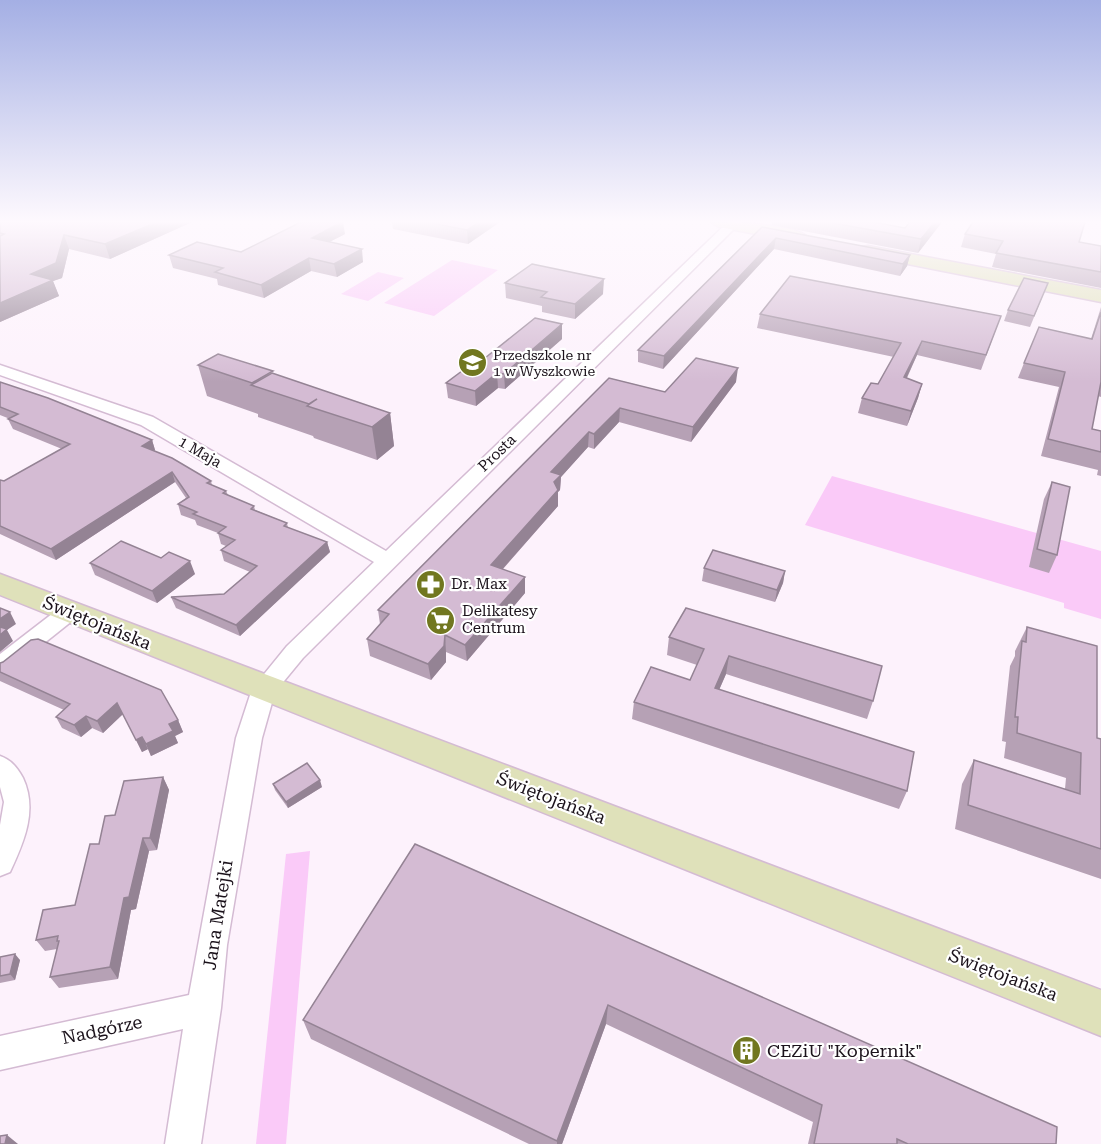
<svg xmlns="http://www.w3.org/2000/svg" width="1101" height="1144" font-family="'Roboto Serif',serif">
  <rect width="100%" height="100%" fill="#fdf2fc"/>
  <!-- green -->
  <g fill="#facaf8">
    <path d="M452,260L498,270L434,316L384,303Z"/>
    <path d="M378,272L404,278L368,301L341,294Z"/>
    <path d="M832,476L1101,551V619L1064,608V603L805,525Z"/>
    <path d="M310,851L286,1144H256L286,854Z"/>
  </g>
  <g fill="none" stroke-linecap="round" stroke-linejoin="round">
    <defs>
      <g id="street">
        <path d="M728,222H741L303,658L275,692L262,738L227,945L221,1008L201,1144H165L183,1029L0,1070V1036L189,995L236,738L252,689L287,646L374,562L141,425L0,375V365L153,417L386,551Z"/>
        <path d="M69,604L77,607L80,612L77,617L8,672L0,675V654L61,607Z"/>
        <path d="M0,756C11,760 17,767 23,778C38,810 24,842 10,872L0,876V825L4,802L0,787Z"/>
      </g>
      <g id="secondary">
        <path d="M711,222C728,222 797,224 807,237L798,242L719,227Z"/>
        <path d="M868,246L1101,290V302L862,255L859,251L862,247Z"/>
        <path d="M0,574L1101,990V1036L0,595Z"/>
      </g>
    </defs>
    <!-- street casing -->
    <use href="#street" stroke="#d4bbd3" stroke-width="3"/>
    <!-- secondary casing -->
    <use href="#secondary" stroke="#d4bbd3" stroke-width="3"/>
    <!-- street -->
    <use href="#street" fill="#fff" fill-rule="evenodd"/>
    <!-- secondary -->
    <use href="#secondary" fill="#dfe1ba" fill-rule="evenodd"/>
  </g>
  <!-- wall -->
  <g fill="#b6a1b5">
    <path d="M0,222H192L110,259L69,249L62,278L53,281L59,296L0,322Z"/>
    <path d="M392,222H500L468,244L393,229Z"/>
    <path d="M772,222H873L905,228L910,222H942L918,253L772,225Z"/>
    <path d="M762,227L910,255L907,266L900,276L774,249L663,369L638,362V350Z"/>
    <path d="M345,234L329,242L363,262L337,277L311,271L264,298L218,285L217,279L173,268L169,255L241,252Z"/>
    <path d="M965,234L1079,242L1101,246V288L992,267L996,254L961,247Z"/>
    <path d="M505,283L603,294L575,319L542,312V306L506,298Z"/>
    <path d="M1048,283L1030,327L1004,321L1008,310Z"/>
    <path d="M1101,307V397L1098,396L1092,429L1101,431V476L1097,475L1098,470L1041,456L1059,387L1018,378L1024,363L1091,339Z"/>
    <path d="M760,314L1001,316L981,370L917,355L907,378L922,384L918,398L907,426L858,413L862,398L878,384L894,357L757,328Z"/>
    <path d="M562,339L505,389L498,388L476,406L448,398L446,383L475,366Z"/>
    <path d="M198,365L274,374L390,413L394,446L377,460L314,438L313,436L258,417V414L207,396Z"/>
    <path d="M609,378L665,392L736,382L691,442L619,422L594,449L588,447L561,477L560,490L558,492V506L503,569L525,593L467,661L446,652V662L431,680L370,656L367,639L380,624L378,610Z"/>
    <path d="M0,382L152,440L155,450L154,451L211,481L212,485L226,491L228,495L254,506L255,510L287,523L288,528L327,542L330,552L240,636L176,608L171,597L224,594L250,572L224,561L221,550L226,546L221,544L218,533L197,525L195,520L181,515L178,504L186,498L175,482L56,560L0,534V480L4,481L62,449L13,429L8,419H10L0,415Z"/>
    <path d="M1052,482L1057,555L1049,573L1029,567L1044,499Z"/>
    <path d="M161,558L195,574L157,603L95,575L90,563Z"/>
    <path d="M704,568L785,571L783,583L775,602L702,581Z"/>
    <path d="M1027,627L1097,738L1101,739V879L955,829L962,784L974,760L1065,789L1066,778L1004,758L1006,742L1002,741L1010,666L1015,656V651Z"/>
    <path d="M669,637L873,701L867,719L726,674L719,690L907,791L899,809L632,719L634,702L690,680L697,665L667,655Z"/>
    <path d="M0,663L178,720L183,732L175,736L178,743L151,756L148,749L142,752L123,714L103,733L92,728L81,737L62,728L56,717L64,710L0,681Z"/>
    <path d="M163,777L169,790L157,850L149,851L136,909L131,910L118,979L59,988L50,977L57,949L45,951L36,940L75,905L99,844L115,815Z"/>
    <path d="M273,784L322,787L288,808L275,790Z"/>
    <path d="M415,844L1056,1144H808L813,1122L606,1024L562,1144H529L311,1039L303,1020Z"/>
    <path d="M0,957L20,960L15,980L0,983Z"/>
  </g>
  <!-- shaded-wall -->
  <g fill="#948394">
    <path d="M157,222H192L110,259L105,244Z"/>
    <path d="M343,222L345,234L314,250L312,238Z"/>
    <path d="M479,222H500L468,244L467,230Z"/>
    <path d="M935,222H942L918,253L921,239Z"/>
    <path d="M64,235L69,249L62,278L53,281L59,296L0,322V303L31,274Z"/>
    <path d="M776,238L774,249L663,369L664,356Z"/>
    <path d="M362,249L363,262L337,277L334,264Z"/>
    <path d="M910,255L907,266L900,276L903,264Z"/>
    <path d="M309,258L311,271L264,298L261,285Z"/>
    <path d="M604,279L603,294L575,319V304Z"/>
    <path d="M562,324V339L505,389L504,374Z"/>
    <path d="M922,341L917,355L900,392L904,377Z"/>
    <path d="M738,368L736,382L691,442L693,427Z"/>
    <path d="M497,373L498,388L476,406L475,391Z"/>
    <path d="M922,384L918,398L907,426L911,411Z"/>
    <path d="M620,408L619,422L594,449V434Z"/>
    <path d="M390,413L394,446L377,460L372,427Z"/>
    <path d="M589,432L588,447L561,477L560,490L558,492V506L492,581L491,565L551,472Z"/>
    <path d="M152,440L155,450L146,456L142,446Z"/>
    <path d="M172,472L175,482L56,560L51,549Z"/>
    <path d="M327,542L330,552L240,636L236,625Z"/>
    <path d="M190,561L195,574L157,603L152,591Z"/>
    <path d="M785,571L783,583L775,602L777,590Z"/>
    <path d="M525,577V593L467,661L465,645Z"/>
    <path d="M10,612L16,624L7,630L13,641L0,652V619Z"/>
    <path d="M445,635L446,652V662L431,680L428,664Z"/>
    <path d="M729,656L726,674L712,706L715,688Z"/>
    <path d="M117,703L123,714L103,733L97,721Z"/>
    <path d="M86,716L92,728L81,737L74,725Z"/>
    <path d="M178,720L183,732L175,736L178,743L151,756L146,744L169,724Z"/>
    <path d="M142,737L148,749L142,752L136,740Z"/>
    <path d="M163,777L169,790L157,850L150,838Z"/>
    <path d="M320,780L322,787L288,808L286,802Z"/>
    <path d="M143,838L149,851L136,909L131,910L118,979L110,967L124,898Z"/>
    <path d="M15,954L20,960L15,980L10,974Z"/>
    <path d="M608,1005L606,1024L562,1144H557V1141Z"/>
    <path d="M7,1135L18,1144H5Z"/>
  </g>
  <!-- building -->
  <g fill="#d4bbd3" stroke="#948394" stroke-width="1.5">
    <path d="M0,222H157L105,244L64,235L56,263L31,274L53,280L0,303V236L4,234L0,233Z"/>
    <path d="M301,222H342L312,238L362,249L334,264L309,258L261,285L215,272L223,268L169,255L197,242L241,252Z"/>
    <path d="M426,222H479L467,230Z"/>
    <path d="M827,222H873L905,228L910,222H935L921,239Z"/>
    <path d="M973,222H1085L1079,242L1101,246V272L996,253L1003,241L965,234Z"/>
    <path d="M762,227L910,255L903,264L776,238L664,356L638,350Z"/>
    <path d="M532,264L604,279L575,304L541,297L547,292L505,283Z"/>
    <path d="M790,276L1001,316L986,355L922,341L904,377L922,384L911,411L862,398L871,383L878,384L901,343L760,314Z"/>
    <path d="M1024,278L1048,283L1034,316L1008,310Z"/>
    <path d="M1101,312V382L1092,429L1101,431V452L1048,439L1065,372L1024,363L1039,327L1092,339Z"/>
    <path d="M535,318L562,324L504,374L497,373L475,391L446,383L470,365L475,366Z"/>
    <path d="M218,354L273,371L252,383L198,365Z"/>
    <path d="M696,358L738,368L693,427L620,408L594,434L589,432L551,472L561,475L554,482L558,490L491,565L525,577L465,645L445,635L444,646L428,664L367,639L389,614L378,610L609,378L665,392Z"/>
    <path d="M272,373L390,413L372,427L307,406L317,399L309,404L251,385Z"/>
    <path d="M0,382L48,398L152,440L142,446L172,458L211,481L207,483L226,491L223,493L254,506L251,509L287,523L284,526L327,542L236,625L171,597L224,594L257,566L221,550L235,540L218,533L226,527L193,514L197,512L178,504L189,497L172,472L51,549L0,526V480L4,481L70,444L8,419L18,414L0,407Z"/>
    <path d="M1052,482L1070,487L1057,555L1037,549Z"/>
    <path d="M121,541L161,558L169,552L190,561L152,591L90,563Z"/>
    <path d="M713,550L785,571L777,590L704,568Z"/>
    <path d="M0,608L10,612L0,619Z"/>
    <path d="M686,608L882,666L873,701L729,656L715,688L914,752L907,791L634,702L651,667L690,680L704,649L669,637Z"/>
    <path d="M0,627L7,629L0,635Z"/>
    <path d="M1027,627L1097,646V738L1101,739V849L968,805L974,760L1080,794L1081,753L1017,733L1018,717H1015L1022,641L1026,642Z"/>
    <path d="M38,639L161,690L178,720L169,724L173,731L146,744L142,737L136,740L117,703L97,721L86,716L74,725L56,717L70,704L0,672V663L3,662L31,640Z"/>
    <path d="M307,763L320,780L286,802L273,784Z"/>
    <path d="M163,777L150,838H143L129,897L124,898L110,967L50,977L59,941H57L58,936L36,940L43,910L75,905L90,844H99L105,816L115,815L124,781Z"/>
    <path d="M415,844L1057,1127L1056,1144H908L897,1139V1144H814L822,1105L608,1005L557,1141L303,1020Z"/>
    <path d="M15,954L10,974L0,976V957Z"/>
    <path d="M7,1135L5,1144H0V1136Z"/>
  </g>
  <!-- sky -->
  <linearGradient id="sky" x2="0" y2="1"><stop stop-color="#a4afe4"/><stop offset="0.58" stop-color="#fef9fe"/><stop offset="1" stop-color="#fef9fe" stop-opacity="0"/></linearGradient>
  <rect width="1101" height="382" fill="url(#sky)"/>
  <!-- icons -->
  <defs>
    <symbol id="school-disc" viewBox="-11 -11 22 22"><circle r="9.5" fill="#717720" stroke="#fff"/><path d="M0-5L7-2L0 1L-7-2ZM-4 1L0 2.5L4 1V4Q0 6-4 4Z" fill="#fff"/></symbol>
    <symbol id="pharmacy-disc" viewBox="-11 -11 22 22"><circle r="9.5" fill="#717720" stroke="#fff"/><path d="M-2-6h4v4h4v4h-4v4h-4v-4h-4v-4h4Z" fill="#fff"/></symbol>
    <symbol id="supermarket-disc" viewBox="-11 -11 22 22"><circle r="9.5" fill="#717720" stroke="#fff"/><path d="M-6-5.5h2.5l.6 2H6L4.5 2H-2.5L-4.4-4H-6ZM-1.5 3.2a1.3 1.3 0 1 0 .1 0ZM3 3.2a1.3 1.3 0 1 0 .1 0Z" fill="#fff"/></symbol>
    <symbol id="building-disc" viewBox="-11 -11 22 22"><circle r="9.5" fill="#717720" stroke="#fff"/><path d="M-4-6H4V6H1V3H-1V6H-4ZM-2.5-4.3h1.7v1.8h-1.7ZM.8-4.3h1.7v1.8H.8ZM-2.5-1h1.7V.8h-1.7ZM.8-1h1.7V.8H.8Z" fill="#fff"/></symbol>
  </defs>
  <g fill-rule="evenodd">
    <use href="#school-disc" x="456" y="346" width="33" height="33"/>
    <use href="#pharmacy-disc" x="414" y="568" width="33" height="33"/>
    <use href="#supermarket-disc" x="424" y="604" width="33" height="33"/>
    <use href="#building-disc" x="730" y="1034" width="33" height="33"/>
  </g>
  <g text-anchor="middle" stroke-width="4.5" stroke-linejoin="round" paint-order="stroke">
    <!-- far-poi labels -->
    <g font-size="14" fill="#1b121b" stroke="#fff" text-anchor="start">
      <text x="493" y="360">Przedszkole nr<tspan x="493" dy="16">1 w Wyszkowie</tspan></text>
    </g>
    <!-- street labels -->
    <g font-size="15" fill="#1b121b" stroke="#fff">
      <text transform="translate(200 452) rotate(30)" y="5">1 Maja</text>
      <text transform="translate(497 453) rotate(-44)" y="5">Prosta</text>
    </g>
    <!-- poi labels -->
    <g font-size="15" fill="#1b121b" stroke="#fff" text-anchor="start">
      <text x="451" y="589">Dr. Max</text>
      <text x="462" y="616">Delikatesy<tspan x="462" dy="17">Centrum</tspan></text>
    </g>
    <!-- near-street labels -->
    <g font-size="18" fill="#1b121b" stroke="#fff">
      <text transform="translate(97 623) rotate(22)" y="6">Świętojańska</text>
      <text transform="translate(551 798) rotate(21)" y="6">Świętojańska</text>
      <text transform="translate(218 915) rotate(-81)" y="6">Jana Matejki</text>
      <text transform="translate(1003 975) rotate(21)" y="6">Świętojańska</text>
      <text transform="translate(102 1030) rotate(-12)" y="6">Nadgórze</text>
    </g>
    <!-- near-poi labels -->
    <g font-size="18" fill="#1b121b" stroke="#fff" text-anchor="start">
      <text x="767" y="1057">CEZiU "Kopernik"</text>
    </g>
  </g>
</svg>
